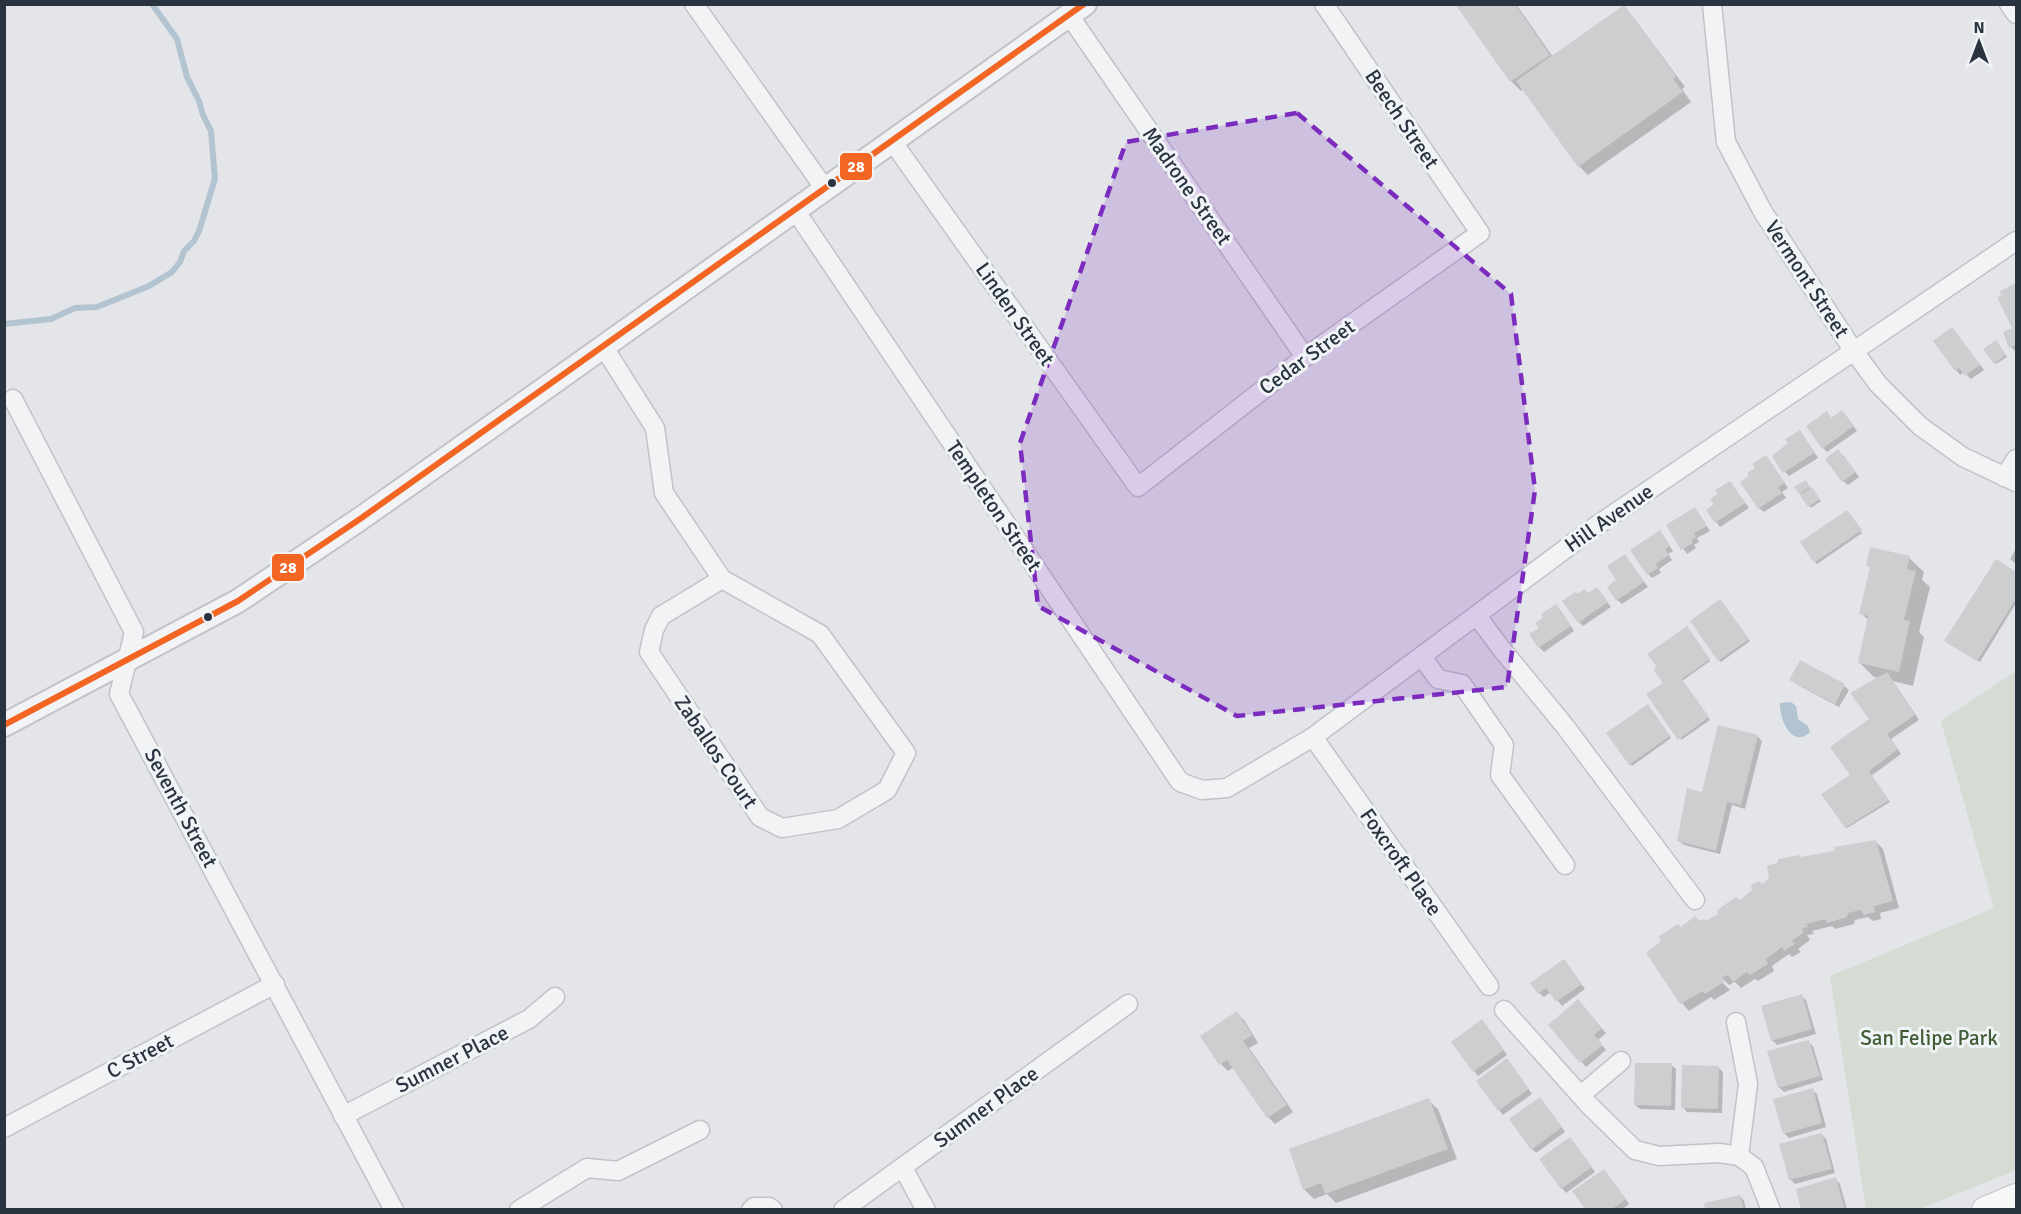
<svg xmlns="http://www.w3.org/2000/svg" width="2021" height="1214" font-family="Signika,sans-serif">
  <rect width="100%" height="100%" fill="#e3e5e8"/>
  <!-- green -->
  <path fill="#d4dcd4" d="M2016,671V1170L1919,1209H1866L1830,976L1994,908L1941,721Z"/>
  <!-- water -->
  <path fill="#b2c3d2" d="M1791,702L1796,706L1798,719L1808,726L1810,732C1792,750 1779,718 1780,703Z"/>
  <!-- shadow -->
  <g fill="#0003">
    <path d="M1457,4H1516L1553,57L1624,7L1633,17L1685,87L1682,89L1691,102L1588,175L1579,166L1524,89L1521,91L1512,82Z"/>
    <path d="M2016,285V351H2015L2011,347L2014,329L2001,292Z"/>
    <path d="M1956,333L1984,370L1971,379L1964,372L1960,375L1956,370Z"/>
    <path d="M1998,344L2007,357L1996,364L1995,363Z"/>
    <path d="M1826,413L1832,419L1846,416L1857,431L1827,452L1823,448Z"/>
    <path d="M1804,437L1818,458L1789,476L1785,472Z"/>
    <path d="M1843,455L1859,477L1848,485L1843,481Z"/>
    <path d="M1766,456L1788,488L1782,492L1786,498L1764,512L1759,508L1751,476Z"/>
    <path d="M1730,483L1749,508L1720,527L1716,522V505L1720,494Z"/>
    <path d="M1807,483L1821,501L1811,508L1800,493Z"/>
    <path d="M1695,509L1710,531L1697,538L1699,542L1694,545L1696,548L1687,554L1668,525Z"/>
    <path d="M1849,514L1862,533L1817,564L1815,562Z"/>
    <path d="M1664,537L1673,551L1668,554L1672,560L1659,569L1661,573L1652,578L1648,574Z"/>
    <path d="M2016,548V564L2010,559Z"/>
    <path d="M1625,556L1648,587L1622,604L1617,600Z"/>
    <path d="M1909,558L1924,572L1922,580L1930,587L1919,632L1924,637L1913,686L1893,681L1919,720L1891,739L1901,754L1871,776L1890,802L1847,828L1846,827L1879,678L1874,677L1859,662L1869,621L1861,613L1871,569L1868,565Z"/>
    <path d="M1996,561L2016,574V603L1980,662L1948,642Z"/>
    <path d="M1597,589L1611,607L1583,626L1579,622L1577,596L1589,594Z"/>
    <path d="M1722,603L1750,641L1721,662L1719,660Z"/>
    <path d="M1561,611L1574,631L1544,652L1539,647L1541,628Z"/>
    <path d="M1688,630L1710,661L1682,681L1710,720L1681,740L1665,683Z"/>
    <path d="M1791,679L1844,686L1849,690L1839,707L1796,684Z"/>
    <path d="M1649,708L1671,738L1632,766L1630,764Z"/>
    <path d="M1757,736L1762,741L1745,809L1732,805L1720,854L1684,845L1679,841L1703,794Z"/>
    <path d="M1876,842L1883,849L1899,908L1880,913L1881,919L1873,921L1868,917L1855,920L1854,924L1835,929L1832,926L1812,931L1814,934L1807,935L1810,940L1798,949L1801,952L1792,957L1789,954L1772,966L1774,971L1758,981L1755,979L1741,988L1735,982L1729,985L1720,976L1718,978L1730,990L1714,1000L1711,997L1689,1011L1682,1003L1648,953L1681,929L1706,923L1740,902L1802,859Z"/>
    <path d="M1564,961L1585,989L1562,1006L1551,992L1544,997L1539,993Z"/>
    <path d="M1801,996L1806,1000L1816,1034L1777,1045L1772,1040Z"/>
    <path d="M1582,1006L1606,1033L1598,1040L1606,1050L1586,1067L1550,1025Z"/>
    <path d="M1237,1013L1244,1020L1258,1043L1249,1048L1293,1112L1275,1124L1268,1117L1234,1067L1228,1071L1221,1064L1202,1036Z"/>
    <path d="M1486,1026L1507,1055L1478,1076L1474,1071Z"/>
    <path d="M1808,1042L1813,1046L1823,1080L1784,1092L1779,1087Z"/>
    <path d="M1511,1065L1532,1094L1503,1115L1499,1110Z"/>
    <path d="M1671,1065L1676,1069L1675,1110L1640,1109L1635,1105Z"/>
    <path d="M1718,1067L1723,1072L1722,1113L1687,1112L1683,1107Z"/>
    <path d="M1812,1090L1817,1094L1826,1127L1789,1138L1784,1133Z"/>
    <path d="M1428,1100L1438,1109L1457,1159L1336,1203L1327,1194L1314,1199L1304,1189Z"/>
    <path d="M1544,1103L1565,1132L1536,1153L1532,1149Z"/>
    <path d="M1821,1134L1826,1139L1835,1173L1795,1184L1790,1179Z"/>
    <path d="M1574,1143L1595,1172L1566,1193L1562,1188Z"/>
    <path d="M1608,1175L1629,1204L1621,1210H1588Z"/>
    <path d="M1835,1179L1840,1184L1847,1210H1803Z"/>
    <path d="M1740,1196L1744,1201L1746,1210H1707Z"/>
  </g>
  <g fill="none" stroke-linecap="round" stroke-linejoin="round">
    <!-- stream -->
    <path stroke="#b2c3d2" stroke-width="6" d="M4,324L51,319L75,308L97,307L149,286L172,272L180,262L184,251L194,241L199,231L215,179L211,131L203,115L199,101L187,77L177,39L152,4"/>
  </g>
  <!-- building -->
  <g fill="#ccced0">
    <path d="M1455,4H1515L1550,55L1510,82Z"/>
    <path d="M1624,5L1676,76L1673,79L1683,92L1578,167L1516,81Z"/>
    <path d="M2016,283V345L2009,348L2003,332L2012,328L1997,297L2001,296L2000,291Z"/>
    <path d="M1952,327L1980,365L1965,376L1959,368L1955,371L1933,341Z"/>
    <path d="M1996,340L2006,355L1994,364L1983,349Z"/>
    <path d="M1842,410L1854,426L1822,449L1806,426L1827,411L1831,418Z"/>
    <path d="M1800,430L1814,453L1783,473L1772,456L1788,443L1785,439Z"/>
    <path d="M1838,449L1856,472L1842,482L1825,459Z"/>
    <path d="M1766,455L1785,483L1778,487L1782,493L1758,509L1740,482L1749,476L1747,473L1755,468L1752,464Z"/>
    <path d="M1806,480L1810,487L1799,494L1794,487Z"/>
    <path d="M1730,481L1745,503L1715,523L1706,510L1714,504L1710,499L1718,494L1715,490Z"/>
    <path d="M1812,487L1820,499L1808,507L1800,495Z"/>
    <path d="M1695,507L1707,526L1694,533L1696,537L1691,540L1693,543L1681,550L1666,525Z"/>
    <path d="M1847,510L1862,530L1814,563L1800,542Z"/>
    <path d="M1660,530L1670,546L1665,549L1669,555L1656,564L1658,568L1647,575L1630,550Z"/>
    <path d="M1870,547L1910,556L1907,569L1916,571L1904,620L1910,621L1899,672L1858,663L1868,616L1859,614L1870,567L1866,566Z"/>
    <path d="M1625,554L1644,582L1616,601L1607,587L1616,580L1607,566Z"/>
    <path d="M1996,559L2016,572V599L1977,661L1944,641Z"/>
    <path d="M1597,587L1608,602L1578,623L1562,601L1575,592L1577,594L1585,589L1588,593Z"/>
    <path d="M1720,599L1749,639L1718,661L1690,621Z"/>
    <path d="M1556,604L1571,626L1538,648L1529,634L1539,628L1535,623L1543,618L1541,614Z"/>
    <path d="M1687,626L1710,659L1682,679L1709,717L1678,740L1646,694L1663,683L1654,671L1656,666L1647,654Z"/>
    <path d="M1800,660L1845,684L1835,704L1789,680Z"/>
    <path d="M1887,672L1915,715L1887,734L1898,749L1869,771L1889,800L1845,828L1821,794L1850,775L1830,747L1869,719L1850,693Z"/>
    <path d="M1648,704L1670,736L1629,765L1606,733Z"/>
    <path d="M1718,725L1758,735L1741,805L1727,802L1716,851L1677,841L1687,788L1702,792Z"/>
    <path d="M1876,840L1893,901L1874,906L1875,912L1864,915L1861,910L1848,913L1847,917L1827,923L1825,919L1806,924L1808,927L1802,928L1804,932L1792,941L1795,944L1784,951L1782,947L1766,959L1768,964L1750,975L1747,972L1733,982L1728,975L1721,978L1724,982L1705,994L1703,991L1680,1004L1646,953L1661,941L1659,936L1678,924L1681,927L1695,916L1699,921L1703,919L1706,921L1718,914L1717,910L1736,897L1740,900L1752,890L1751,885L1759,881L1762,884L1769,878L1767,866L1777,863L1778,859L1800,855V857L1835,851L1834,847Z"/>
    <path d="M1564,959L1582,984L1556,1002L1546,988L1538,994L1530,983Z"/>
    <path d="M1802,994L1812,1029L1771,1041L1761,1006Z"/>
    <path d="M1578,999L1602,1028L1594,1035L1603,1045L1580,1063L1548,1025Z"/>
    <path d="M1237,1011L1252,1035L1243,1041L1287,1105L1267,1118L1227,1060L1219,1065L1200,1036Z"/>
    <path d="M1482,1019L1504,1050L1473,1072L1451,1042Z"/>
    <path d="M1809,1040L1820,1076L1778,1088L1767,1051Z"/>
    <path d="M1507,1058L1529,1089L1498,1111L1476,1081Z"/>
    <path d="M1635,1063H1672L1671,1106L1634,1105Z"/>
    <path d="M1682,1065L1719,1066L1718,1109L1681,1108Z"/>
    <path d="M1813,1088L1822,1123L1783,1134L1773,1099Z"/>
    <path d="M1540,1097L1562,1127L1531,1150L1509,1119Z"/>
    <path d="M1429,1098L1448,1149L1325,1194L1321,1183L1303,1190L1289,1149Z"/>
    <path d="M1822,1133L1832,1169L1789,1180L1779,1144Z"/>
    <path d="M1570,1137L1592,1167L1561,1189L1539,1159Z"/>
    <path d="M1604,1169L1626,1199L1611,1210H1586L1572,1191Z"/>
    <path d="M1836,1177L1845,1210H1801L1796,1189Z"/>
    <path d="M1740,1195L1744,1210H1705L1704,1203Z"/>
  </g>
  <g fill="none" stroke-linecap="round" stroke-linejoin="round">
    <defs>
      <g id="minor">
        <path d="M694,4L825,189"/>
        <path d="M1712,4L1726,142L1763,212L1853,350L1878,384L1920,426L1963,457L2016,482"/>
        <path d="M2009,4L2016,14"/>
        <path d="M1069,15L1305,357"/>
        <path d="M892,141L1138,487L1305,357L1480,233L1324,4"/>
        <path d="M795,210L1180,782L1202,790L1227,788L1313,737L1596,526L2016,241"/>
        <path d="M603,346L655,428L664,493L722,579"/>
        <path d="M13,399L134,632L119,694L394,1210"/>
        <path d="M2004,477L2016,459"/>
        <path d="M722,579L820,634L906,753L887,790L838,819L782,828L760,817L649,652L654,630L661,616Z"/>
        <path d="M1477,616L1500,647L1564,725L1695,900"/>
        <path d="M1422,657L1438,679L1462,684L1504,745L1500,775L1565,865"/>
        <path d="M1313,737L1489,986"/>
        <path d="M1504,1010L1589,1105L1635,1150L1659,1156L1719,1153L1739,1156L1754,1167L1771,1210"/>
        <path d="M1736,1022L1748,1084L1739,1156"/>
        <path d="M1581,1095L1621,1061"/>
        <path d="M343,1116L529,1019L555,997"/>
        <path d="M4,1128L275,984"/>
        <path d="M903,1168L926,1210"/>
        <path d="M519,1210L587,1168L618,1171L700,1130"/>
        <path d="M751,1210L754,1207H769L773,1210"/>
        <path d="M843,1210L1128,1004"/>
      </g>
      <path id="tertiary" d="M4,725L238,601L360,519L523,404L1085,4"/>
      <path id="secondary" d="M1985,1210L2016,1197"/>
    </defs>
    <!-- minor casing -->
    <use href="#minor" stroke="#c1c3c6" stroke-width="21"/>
    <!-- tertiary casing -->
    <use href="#tertiary" stroke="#c1c3c6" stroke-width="26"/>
    <!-- secondary casing -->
    <use href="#secondary" stroke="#c1c3c6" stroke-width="28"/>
    <!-- minor -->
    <use href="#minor" stroke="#f2f3f5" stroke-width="18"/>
    <!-- tertiary -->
    <use href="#tertiary" stroke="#f2f3f5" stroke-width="22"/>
    <!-- secondary -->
    <use href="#secondary" stroke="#f6f7f7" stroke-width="26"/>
    <defs>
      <path id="bus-1" d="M4,725L238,601L360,519L1084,4"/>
    </defs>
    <!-- bus-1 casing -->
    <use href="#bus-1" stroke="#f1f4f7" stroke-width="10"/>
    <!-- bus-1 -->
    <use href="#bus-1" stroke="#f26522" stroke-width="6"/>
  </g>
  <!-- marked area -->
  <path fill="#7b2cbf" fill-opacity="0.2" stroke="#7b2cbf" stroke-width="4.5" stroke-dasharray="12 8" stroke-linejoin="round" d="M1297,113L1511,294L1535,490L1507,687L1237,716L1038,606L1020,443L1126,142Z"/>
  <!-- markers -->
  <g fill="#2a3441" stroke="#f1f4f7" stroke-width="2">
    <circle cx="832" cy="183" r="5"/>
    <circle cx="208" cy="617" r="5"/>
  </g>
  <g text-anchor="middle" stroke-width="6" stroke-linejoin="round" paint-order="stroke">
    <!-- street labels -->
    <g font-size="21" fill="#2a3441" stroke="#f1f4f7">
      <text transform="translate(1402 119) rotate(56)" y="7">Beech Street</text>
      <text transform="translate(1187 186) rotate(55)" y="7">Madrone Street</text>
      <text transform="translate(1807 279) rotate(57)" y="7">Vermont Street</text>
      <text transform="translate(1015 314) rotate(55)" y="7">Linden Street</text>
      <text transform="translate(1307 357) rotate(-36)" y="7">Cedar Street</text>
      <text transform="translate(994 506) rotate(56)" y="7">Templeton Street</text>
      <text transform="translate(1609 518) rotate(-35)" y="7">Hill Avenue</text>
      <text transform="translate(716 752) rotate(56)" y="7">Zaballos Court</text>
      <text transform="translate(181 808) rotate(62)" y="7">Seventh Street</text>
      <text transform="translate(1401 862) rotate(55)" y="7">Foxcroft Place</text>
      <text transform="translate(140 1056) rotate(-28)" y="7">C Street</text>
      <text transform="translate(452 1059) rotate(-27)" y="7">Sumner Place</text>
      <text transform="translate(986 1107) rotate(-36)" y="7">Sumner Place</text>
    </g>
    <!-- park labels -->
    <g font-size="21" fill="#415d37" stroke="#f1f4f7">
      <text x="1929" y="1045">San Felipe Park</text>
    </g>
  </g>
  <g stroke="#f1f4f7" stroke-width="2">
    <rect x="839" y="152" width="34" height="29" rx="6" fill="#f26522"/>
    <rect x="271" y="553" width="34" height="29" rx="6" fill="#f26522"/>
  </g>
  <g font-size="16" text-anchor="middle" font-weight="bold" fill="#fff">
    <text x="856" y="172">28</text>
    <text x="288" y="573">28</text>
  </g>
  <!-- border -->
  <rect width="2021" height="1214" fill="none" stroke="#2a3441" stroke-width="12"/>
  <!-- north arrow -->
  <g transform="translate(1979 42)" stroke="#f1f4f7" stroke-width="4.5" paint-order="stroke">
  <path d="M0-4.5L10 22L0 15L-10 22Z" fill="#2a3441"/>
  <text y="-9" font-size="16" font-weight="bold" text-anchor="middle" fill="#2a3441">N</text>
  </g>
</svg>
